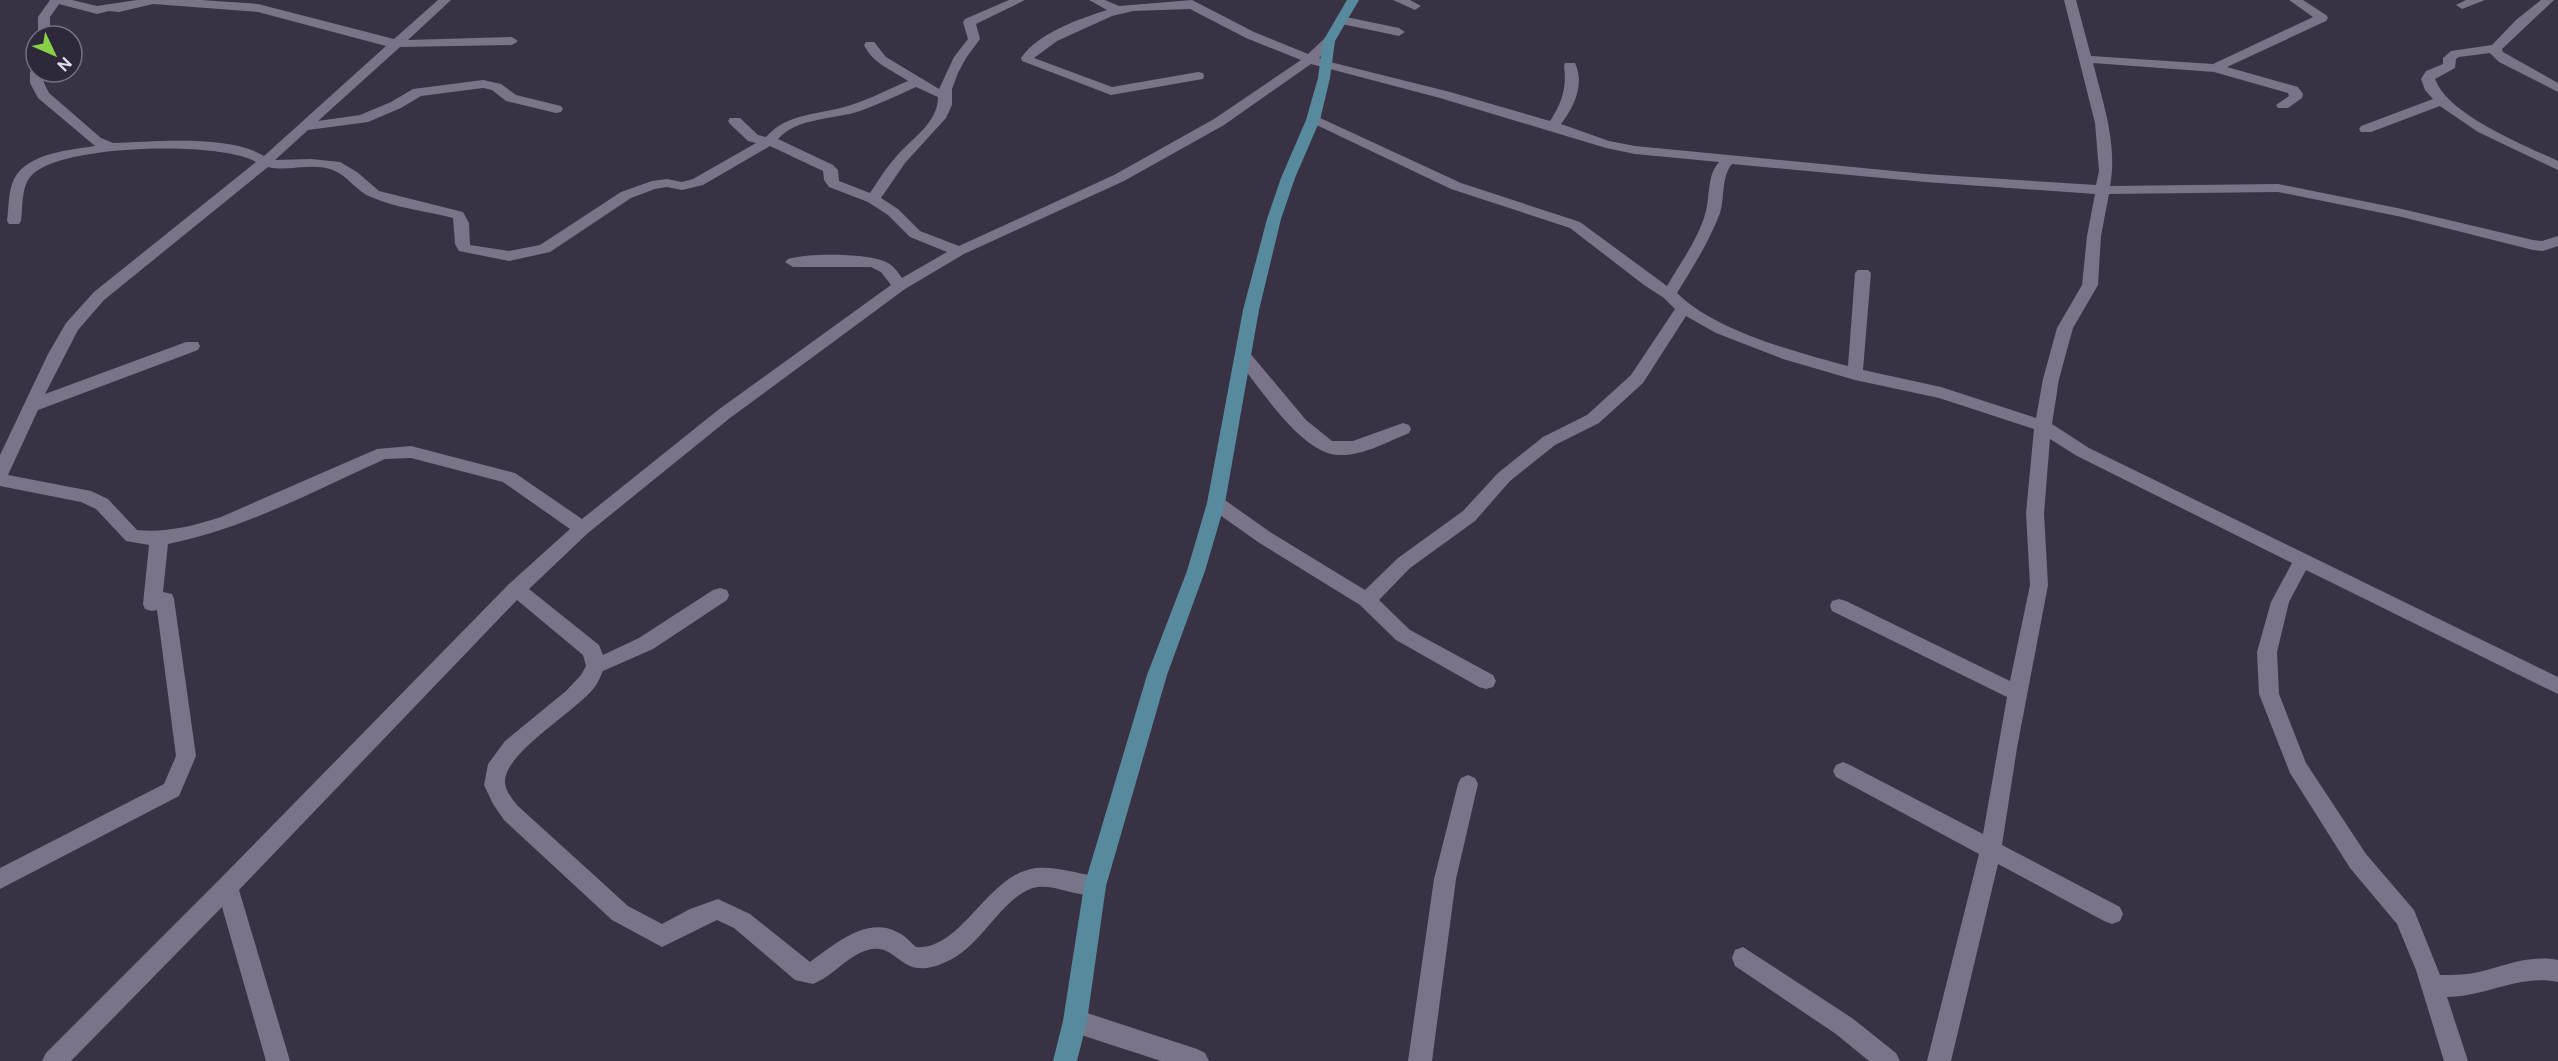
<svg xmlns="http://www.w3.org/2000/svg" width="2558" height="1061" font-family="'Public Sans',sans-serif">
  <rect width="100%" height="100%" fill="#383244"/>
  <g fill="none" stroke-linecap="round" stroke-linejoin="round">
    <!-- minor -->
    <g fill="#7a7488" fill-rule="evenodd">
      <path d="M50,0H72L97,6L137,0H201L258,4L394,39L438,0H451L408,40L512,37L518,41L512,45L400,47L318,121L360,115L391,102L413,89L483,80L501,84L516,95L561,106L563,109L561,112L556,113L506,101L492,90L483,88L421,96L401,108L368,122L308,130L275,160L311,159L340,162L357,172L379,191L463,212L469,223L470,245L509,251L540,245L621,192L652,181L667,179L682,182L693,179L756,143L748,141L730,124L728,121L730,118H740L758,135L766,137C788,112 821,115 851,105C870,99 889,89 908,81C891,69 874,65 864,45L866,42H874L886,57L939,89L954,57L968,39L963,22L965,19L1009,0H1025L976,24L980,39L966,58L958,73L952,89V105L946,118L905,163L881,198L898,209L920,231L959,246L1114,175L1214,119L1301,60L1246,38L1190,9L1133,11L1112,16L1057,41L1034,58L1112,87L1198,72L1203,73L1204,76L1203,79L1111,95L1022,61L1021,58C1038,33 1079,19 1107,10L1089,0H1105L1119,6L1192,0L1254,32L1308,54L1325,38H1333L1335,41L1333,44L1319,58L1330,62L1450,92L1550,121C1562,103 1567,87 1564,66L1565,63H1575C1585,84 1574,107 1561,124L1609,141L1635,146L1925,174L2096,185L2099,171L2095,123L2064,0H2076L2091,56L2213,64L2313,17L2289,0H2303L2326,15L2328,18L2326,21L2227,67L2298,87L2303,94L2302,98L2288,108H2278L2276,105L2289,96L2288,93L2214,72L2093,63C2103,103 2118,145 2110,186L2278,184L2402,209L2533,240L2542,241L2558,236V246L2543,251L2533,250L2402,217L2278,192L2109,194L2101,236L2098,285L2073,328L2059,379L2052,424L2089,448L2558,677V694L2306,570L2289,602L2277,652L2279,694L2306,763L2366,854L2414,910L2440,975C2451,975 2463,975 2474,973C2503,967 2527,954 2558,960V982C2520,974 2485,997 2447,997L2468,1061H2444L2416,970L2397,924L2350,868L2290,773L2259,694L2257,652L2271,602L2292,563L2077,456L2050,439L2044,513L2048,585L2017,748L2002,845L2120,907L2123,914L2120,921L2112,924L2104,921L1998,864L1951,1061H1927L1979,854L1836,777L1833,771L1836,765L1843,762L1850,765L1983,834L2007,697L1832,611L1830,606L1832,601L1839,599L1846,601L2010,681L2030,585L2026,513L2034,429L1939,398L1855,380L1783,359L1716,333L1686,316L1643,383L1599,423L1555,445L1510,481L1475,521L1410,568L1379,600L1410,630L1493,675L1496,681L1493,687L1486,689L1479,687L1396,640L1360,605L1258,542L1210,508L1207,503L1210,498L1216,496L1222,498L1270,532L1365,590L1398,558L1463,511L1498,473L1543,437L1587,415L1631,375L1675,309L1664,298L1644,285L1570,228L1451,189L1306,120L1313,116L1318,117L1461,183L1580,222L1667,286C1681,262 1699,238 1706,211C1710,196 1707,175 1719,162L1635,154L1606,148L1440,98L1311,64L1224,125L1124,181L964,254L905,289L730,418L588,533L529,589L599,645L603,655L639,638L713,590L720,588L727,590L729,595L727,600L653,649L603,671C600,677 598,683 594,688C575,712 504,753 505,782C505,791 513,800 518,806L628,906L662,924L690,909L718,899L750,914L810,962C834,945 866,916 897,932C905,935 910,942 916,947C962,951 987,874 1036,868C1055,866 1076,873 1095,876L1103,879L1106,886L1103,893C1080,902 1053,880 1030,889C1000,902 982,943 952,959C901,986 901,945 872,949C849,953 834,976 813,984L795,980L734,928L717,920L662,947L612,920L504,820L493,804L484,785L488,764L505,741L566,691L581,675L586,666L583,655L517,600L239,890L290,1061H266L222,907L71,1061H42L46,1053L219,880L509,584L570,529L503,482L411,458L385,459C314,491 244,529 168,544L163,592L172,594L174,599L196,756L179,796L0,889V868L164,784L176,756L157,610L152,611L145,609L143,604L149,545L126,541L96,509L81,502L0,486V455L48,354L66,323L94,292L256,162C221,141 59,144 31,176C21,187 23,207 21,221L19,224H9L7,221C9,207 8,192 14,179C27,153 70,150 95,146L38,98L30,83V72L36,68V72H42L44,83L49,93L101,138L113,143C154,142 229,134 264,156L386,46L258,12L153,4L119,12L109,11L97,14L59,4L50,17V36H38V17ZM916,87L938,97C938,124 910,139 895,158C886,168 878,181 870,193L839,181L838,170L833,165L778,139C798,117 833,120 860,111C879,104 898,95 916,87ZM770,146L823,171L824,180L829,187L868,202L888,215L910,237L947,252L902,278C898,272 893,265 886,262C867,253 808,253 788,259L785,262L793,267H871L881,272L891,285L718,410L582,519L515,473L411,446L377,449L221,517C193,526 166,533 137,530L108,499L91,491L8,475L38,410L198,350L200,346L198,342H186L45,394L78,330L104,300L268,167C288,172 313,162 333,170C348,176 357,192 371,197C396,208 426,211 453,218L455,244L459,251L509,261L550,252L631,198L655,189L667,187L682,190L703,185ZM1732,164L1925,182L2095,194L2087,236L2082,285L2057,328L2043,379L2036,418L1941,387L1863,370L1871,273L1868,270H1858L1855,273L1848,366C1796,352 1715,331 1677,293C1693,267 1709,242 1720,213C1725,198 1721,177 1732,164Z"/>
      <path d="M1393,0H1410L1421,6L1415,10Z"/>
      <path d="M2466,0H2485L2462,9L2456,5Z"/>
      <path d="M2541,0H2554L2502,49L2503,52L2558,83V92L2499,62L2490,53L2459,57L2456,59L2455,68L2435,79C2448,115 2524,145 2558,161V170L2478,132L2440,106L2371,132H2361L2359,129L2361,126L2433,99L2425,90L2421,79L2426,71L2443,64V58L2451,51L2492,45L2516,20Z"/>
      <path d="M1341,16L1399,28L1405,32L1399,36L1337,23L1335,20Z"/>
      <path d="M1243,351L1249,352L1306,420L1332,441H1353L1403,423L1409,425L1411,429L1409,433C1387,442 1363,456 1339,455C1301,454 1260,387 1237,360L1235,356L1237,352Z"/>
      <path d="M1468,775L1475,778L1478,784L1456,879L1432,1061H1408L1434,879L1458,784L1461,778Z"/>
      <path d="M1743,947L1852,1018L1896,1053L1900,1061H1869L1836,1034L1735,966L1732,958L1735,950Z"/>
      <path d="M1075,1009L1197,1049L1205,1053L1209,1061H1161L1075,1033L1067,1029L1063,1021L1067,1013Z"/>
    </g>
    <!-- major -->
    <path fill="#578a9d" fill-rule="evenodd" d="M1347,0H1359L1335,41L1330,78L1320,120L1295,178L1281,219L1259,310L1225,503L1205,571L1167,675L1106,886L1087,1021L1077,1061H1053L1063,1021L1084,886L1147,675L1187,571L1207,503L1243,310L1267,219L1281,178L1306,120L1318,78L1323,41Z"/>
  </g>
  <!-- north arrow -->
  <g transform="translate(54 54) rotate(134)"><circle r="28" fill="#2e283a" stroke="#757080" stroke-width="1.5"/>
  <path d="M0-4.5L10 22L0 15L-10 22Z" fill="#89cf48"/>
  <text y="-9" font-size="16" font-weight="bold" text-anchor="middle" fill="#e0dce8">N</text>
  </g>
</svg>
